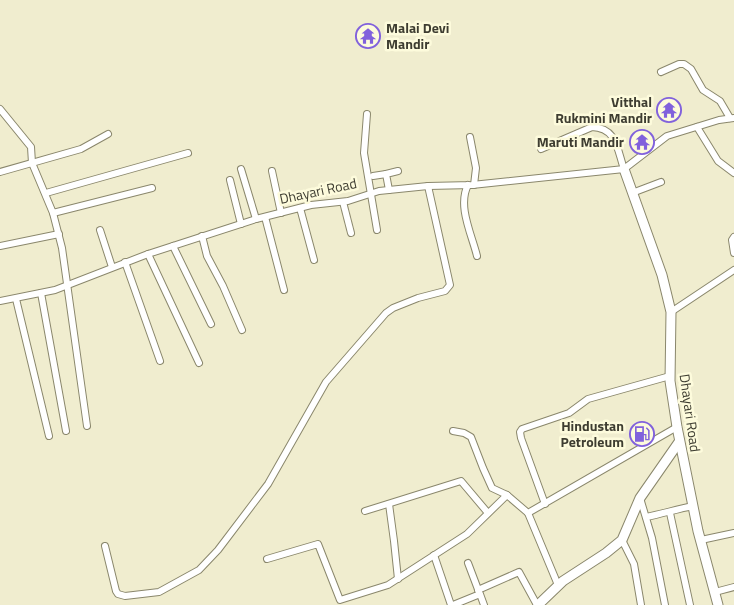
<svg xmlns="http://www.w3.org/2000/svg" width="734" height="605" font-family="'Titillium Web',sans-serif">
  <rect width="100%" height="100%" fill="#f0edcf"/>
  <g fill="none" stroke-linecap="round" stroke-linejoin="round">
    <defs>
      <g id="street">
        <path d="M661,72L679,64H684L691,69L703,90L720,101L730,118"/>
        <path d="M0,109L31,147L32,163L53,213L62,248L87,426"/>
        <path d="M367,114L364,153L377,230"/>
        <path d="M697,127L718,161L734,173"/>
        <path d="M470,137L476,168L474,185"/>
        <path d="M541,149L592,127C617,128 617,149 624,169"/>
        <path d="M241,169L256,219"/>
        <path d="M272,171L281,213"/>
        <path d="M0,172L81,149L108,134"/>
        <path d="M373,176L386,174"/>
        <path d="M230,180L241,224"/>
        <path d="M468,185C457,206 472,235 477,256"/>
        <path d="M389,190L386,174L398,171"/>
        <path d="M46,193L188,153"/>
        <path d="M632,193L661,182"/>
        <path d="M343,202L351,233"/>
        <path d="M300,208L314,260"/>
        <path d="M53,213L152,188"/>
        <path d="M265,217L284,290"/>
        <path d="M100,230L112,267"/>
        <path d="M202,236L207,256L223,286L242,330"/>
        <path d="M734,237L732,240L734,253"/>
        <path d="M0,246L59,234"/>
        <path d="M173,246L211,324"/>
        <path d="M148,254L199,363"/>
        <path d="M125,262L160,361"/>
        <path d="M41,293L66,431"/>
        <path d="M16,299L49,436"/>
        <path d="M0,301L55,290L148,254L256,219L311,205L348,201L379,191L428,186L472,185L624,169L667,136L719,120L734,118"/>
        <path d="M671,312L734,270"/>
        <path d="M453,431L464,433L471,437L483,468L492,488L507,495"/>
        <path d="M640,498L652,538L665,605"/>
        <path d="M389,504L394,541L398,579"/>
        <path d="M545,504L521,438L520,432L522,429L569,413L588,399L670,376"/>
        <path d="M365,511L461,481L488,513"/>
        <path d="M528,513L558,585"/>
        <path d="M670,513L690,605"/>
        <path d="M646,517C662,514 677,509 693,506"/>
        <path d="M622,540L634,564L641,605"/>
        <path d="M701,540L734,533"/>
        <path d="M105,546L116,591L118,594L125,596L159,592L199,570L218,550L268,484L326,382L386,313L393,308L418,298L445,291L450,285L428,186"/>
        <path d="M434,555L451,605"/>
        <path d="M267,559L318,544L340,600L388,585L467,534L507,495L528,513L677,427"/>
        <path d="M468,563L479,592"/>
        <path d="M478,590L519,572L537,605"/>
        <path d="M715,592L734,587"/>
        <path d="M453,605L480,594L484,605"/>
      </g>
      <g id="secondary">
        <path d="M624,169L662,275L671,312L670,381L677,427L698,531L718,605"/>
        <path d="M538,605L563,581L606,553L622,540L640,498L679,442"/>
      </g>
    </defs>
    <!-- street casing -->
    <use href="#street" stroke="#8a876c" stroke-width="8"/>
    <!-- secondary casing -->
    <use href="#secondary" stroke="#8a876c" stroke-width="11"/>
    <!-- street -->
    <use href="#street" stroke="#fff" stroke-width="6"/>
    <!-- secondary -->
    <use href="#secondary" stroke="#fff" stroke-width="9"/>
  </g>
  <!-- icons -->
  <defs>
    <symbol id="temple-ring" viewBox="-11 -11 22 22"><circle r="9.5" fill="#fdfbdc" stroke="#8161dc" stroke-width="1.5"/><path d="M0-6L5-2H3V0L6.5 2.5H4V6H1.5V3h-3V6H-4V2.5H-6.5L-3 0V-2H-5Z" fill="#8161dc"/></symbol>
    <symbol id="fuel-ring" viewBox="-11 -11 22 22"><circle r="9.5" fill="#fdfbdc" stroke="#8161dc" stroke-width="1.5"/><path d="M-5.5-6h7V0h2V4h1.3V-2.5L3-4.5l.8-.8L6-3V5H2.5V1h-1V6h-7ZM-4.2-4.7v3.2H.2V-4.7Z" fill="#8161dc"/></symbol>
  </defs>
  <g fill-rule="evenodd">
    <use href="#temple-ring" x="354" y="22" width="28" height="28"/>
    <use href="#temple-ring" x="655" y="96" width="28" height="28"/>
    <use href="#temple-ring" x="628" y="128" width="28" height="28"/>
    <use href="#fuel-ring" x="628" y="420" width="28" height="28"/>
  </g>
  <g text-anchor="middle" stroke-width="5" stroke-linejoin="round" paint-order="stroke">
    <!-- poi labels -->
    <g font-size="14" font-weight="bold" fill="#3e3d31" stroke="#fdfbdc" text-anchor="end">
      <text x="386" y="33" text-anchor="start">Malai Devi<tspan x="386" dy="16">Mandir</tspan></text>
      <text x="652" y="107">Vitthal<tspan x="652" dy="16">Rukmini Mandir</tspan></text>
      <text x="624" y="147">Maruti Mandir</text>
      <text x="624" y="431">Hindustan<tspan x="624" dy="16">Petroleum</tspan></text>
    </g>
    <!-- street labels -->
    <g font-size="14" fill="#3e3d31" stroke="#fdfbdc">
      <text transform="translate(318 191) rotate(-12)" y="5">Dhayari Road</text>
      <text transform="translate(690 413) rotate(82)" y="5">Dhayari Road</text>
    </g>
  </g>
</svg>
